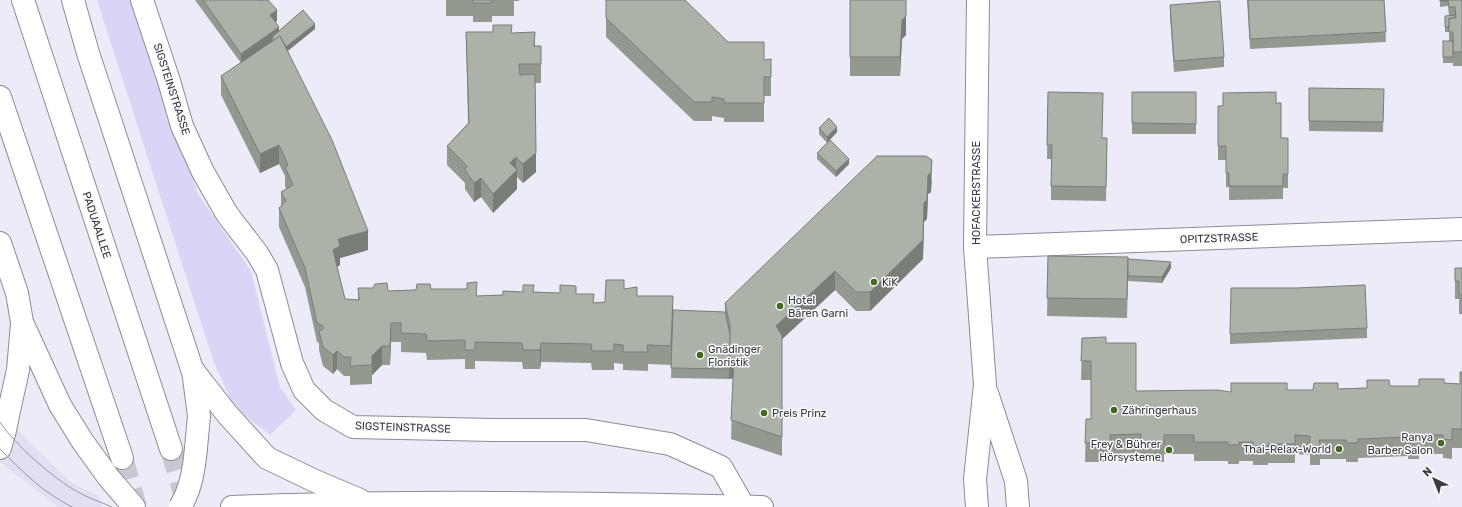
<svg xmlns="http://www.w3.org/2000/svg" width="1462" height="507" font-family="Rubik,sans-serif">
  <rect width="100%" height="100%" fill="#edebf7"/>
  <!-- built -->
  <path fill="#e2dff1" d="M0,410L8,414L19,431L31,444L59,471L71,482L86,490L98,495L102,507H58L0,462Z"/>
  <!-- green -->
  <path fill="#dad5f7" d="M97,0H133L198,194L251,271L280,387L296,410L270,435L244,415L231,400L213,360Z"/>
  <g fill="none" stroke-linecap="round" stroke-linejoin="round">
    <!-- highway-tunnel -->
    <g stroke="#c9c8d2" stroke-width="22" stroke-dasharray="22 11" stroke-linecap="butt">
      <path d="M171,449L188,507"/>
      <path d="M122,458L136,507"/>
    </g>
    <defs>
      <g id="street">
        <path d="M142,0L169,81L182,126L203,172L227,214L257,253L267,270L292,363L304,390L324,410L353,427L493,430H586L670,444L721,467L744,507"/>
        <path d="M975,247L1462,229"/>
        <path d="M987,393L1016,481L1018,507"/>
        <path d="M977,507L975,479L985,385L975,247L978,0"/>
      </g>
      <g id="secondary">
        <path d="M192,369L227,414L267,458L315,481L360,500"/>
        <path d="M193,370L199,416L196,448"/>
        <path d="M60,405L83,442L109,478L134,507"/>
        <path d="M0,448L5,430L10,406"/>
        <path d="M232,507C408,500 585,503 762,507"/>
      </g>
      <g id="highway">
        <path d="M23,0L171,449"/>
        <path d="M73,0L88,53L192,369"/>
        <path d="M0,97L122,458"/>
        <path d="M0,243L17,293L22,322L60,405"/>
        <path d="M10,406L18,370L22,324"/>
      </g>
    </defs>
    <!-- street casing -->
    <use href="#street" stroke="#8c8b96" stroke-width="24"/>
    <!-- secondary casing -->
    <use href="#secondary" stroke="#8c8b96" stroke-width="24"/>
    <!-- highway casing -->
    <use href="#highway" stroke="#8c8b96" stroke-width="24"/>
    <!-- street -->
    <use href="#street" stroke="#fff" stroke-width="22"/>
    <!-- secondary -->
    <use href="#secondary" stroke="#fff" stroke-width="22"/>
    <!-- highway -->
    <use href="#highway" stroke="#fff" stroke-width="22"/>
    <!-- tram -->
    <g stroke="#96959d" stroke-width="1">
      <path d="M0,422C14,444 55,480 78,492C88,498 101,502 112,507"/>
      <path d="M0,449C24,473 41,491 72,507"/>
    </g>
    <defs>
      <path id="secondary-bridge" d="M180,507C191,489 194,469 196,448"/>
    </defs>
    <!-- secondary-bridge casing -->
    <use href="#secondary-bridge" stroke="#8c8b96" stroke-width="24" stroke-linecap="butt"/>
    <!-- secondary-bridge -->
    <use href="#secondary-bridge" stroke="#fff" stroke-width="22"/>
  </g>
  <!-- wall -->
  <g fill="#949990">
    <path d="M195,0H268L277,21L275,22L279,31L315,29L288,51L368,250L340,258V265L337,267L345,299L358,300V288L388,291L431,289L477,296L503,295V291L523,292V285L534,292L576,294L594,303L605,302L624,289L637,296L673,310L725,312V303L932,179L931,192L928,194L927,219L924,222L923,259L870,311H856L835,290L782,339V456L731,439L733,378L729,379V378V379L671,378L672,347L671,365L648,364V371L623,370V364L614,363V370H592L591,363L541,362L540,369H523L522,362L475,361V369H465V359L427,360L426,353L401,352V342H391L390,365H382L372,375V384L350,385V376H344L337,369L333,374L323,366L319,350V343L317,342L305,287L279,227V208L281,207V192L286,189L285,186V176L279,164L260,173L221,95V76L241,63Z"/>
    <path d="M446,0H519V1H514V16H492V22H473V16H446Z"/>
    <path d="M606,0L728,42L764,60L771,59V96H764V122H724V118L712,116V121H694L606,37Z"/>
    <path d="M850,0L906,35L902,39L900,76H850Z"/>
    <path d="M1247,0H1384L1386,42L1250,49Z"/>
    <path d="M1440,0H1462V66H1453V46V63H1443V41H1449V32H1445V16H1449L1448,6L1440,7Z"/>
    <path d="M1170,5L1224,57V67L1174,72L1170,16Z"/>
    <path d="M466,32L512,33L535,46H541V83H535L536,172L523,183L517,177V189L493,213L481,197L474,202L465,189V183L447,165V146L468,123Z"/>
    <path d="M1309,88L1384,99L1383,132L1309,131Z"/>
    <path d="M1048,92L1102,138H1107L1106,201L1051,200V159H1047Z"/>
    <rect x="1132" y="92" width="64" height="42"/>
    <path d="M1276,103L1281,138H1288V188H1283V199L1229,200V187H1226V160H1218V106Z"/>
    <path d="M819,128L837,132L827,143L819,134Z"/>
    <path d="M817,153L849,164L836,177L817,159Z"/>
    <path d="M1048,256L1128,259L1171,268L1162,283L1128,281L1127,318L1047,316Z"/>
    <path d="M1455,268H1462V314H1459V299H1455Z"/>
    <path d="M1367,328V338L1230,344V334Z"/>
    <path d="M1082,338L1106,343L1136,391L1231,392L1313,390L1338,389L1367,388L1390,386H1419L1444,383L1460,384L1462,372V448H1452V459L1443,458V454H1419V459H1408V456L1358,458V462H1346V459H1320V465H1310V455L1295,454V463H1268V465H1253V461H1239V464H1228V461H1194V454H1164V462H1141V453L1110,454V462H1085L1086,419H1091V380H1081Z"/>
  </g>
  <!-- shaded-wall -->
  <g fill="#787d76">
    <path d="M277,10V21L270,25V15Z"/>
    <path d="M906,16V35L902,39L900,76V57L902,20Z"/>
    <path d="M315,24V29L283,54V48Z"/>
    <path d="M279,27V37H272V42L241,64V54Z"/>
    <path d="M535,32V51L534,65V46Z"/>
    <path d="M837,127V132L827,143V137Z"/>
    <path d="M279,145V164L260,173V154Z"/>
    <path d="M536,153V172L523,183V164Z"/>
    <path d="M516,157V171L517,170V189L493,213V194L510,163Z"/>
    <path d="M849,159V164L836,177V171Z"/>
    <path d="M932,160L931,192L928,194L927,219L924,222L923,259L870,311V292L924,203L928,175Z"/>
    <path d="M481,178V197L474,202V183Z"/>
    <path d="M368,231V250L340,258V265L333,269V250L338,239Z"/>
    <path d="M1171,262V268L1162,283V277Z"/>
    <path d="M835,271V290L776,345V326Z"/>
    <path d="M673,296V315L671,365V346Z"/>
    <path d="M391,323V342L390,365V346Z"/>
    <path d="M730,335L734,359V378L729,379Z"/>
    <path d="M541,343V362L540,369V350Z"/>
    <path d="M382,346V365L372,375V384V356Z"/>
    <path d="M337,351V369L333,374V355Z"/>
  </g>
  <!-- building -->
  <g fill="#acb2a8" stroke="#787d76">
    <path d="M203,0H260L261,1L262,0H268L277,10L270,15L279,27L241,54Z"/>
    <path d="M473,0H491L492,3H473Z"/>
    <path d="M606,0H685L728,42H764V60L771,59V77H764V103H724V99L712,97V102H694L606,18Z"/>
    <path d="M850,0H906V16L902,20L900,57H850Z"/>
    <path d="M1248,0H1384L1386,32L1250,39Z"/>
    <rect x="1440" y="0" width="8" height="1"/>
    <path d="M1448,0H1462V52H1453V32H1449V18H1456L1455,7H1449Z"/>
    <path d="M1220,1L1224,57L1174,61L1170,5Z"/>
    <path d="M303,10L315,24L286,47L280,36L275,40L272,37Z"/>
    <path d="M1455,15V18H1449V27H1445V16Z"/>
    <path d="M493,25H512L511,33L535,32L534,46H541V64H519L520,75L535,74L536,153L523,164L516,157L510,163L517,170L493,194L481,178L474,183L465,170L467,166L447,146L469,123L466,32H493Z"/>
    <path d="M280,36L332,140L368,231L338,239L340,246L333,250L345,299L359,300L358,288H373L375,284L387,283L388,291L416,290L417,284H430L431,289H467V283L477,282L476,296L503,295V291L523,292V285H534L533,292L560,293V285L576,286V294H594L593,303L605,302L606,280H624V289L637,287V296H673L671,346L647,345L648,352H623V345L614,344V351H592L591,344L541,343L540,350H523L522,343L475,342V350H465V340L427,341L426,334L401,333V323H391L390,346H382L372,356V365L350,366L351,357H344L337,351L333,355L323,347L319,331L323,329V326L317,323L305,268L279,208L286,201L281,192L293,185L285,167L288,165L279,145L260,154L221,76Z"/>
    <rect x="1443" y="41" width="10" height="16"/>
    <path d="M1309,88L1384,89L1383,122L1309,121Z"/>
    <path d="M1048,92L1103,93L1102,138H1107L1106,187L1051,186L1052,145H1047Z"/>
    <path d="M1132,92H1196V124L1132,123Z"/>
    <path d="M1276,92V103H1281V138H1288V174H1283V186H1229V173H1226V146H1218V106H1223V93Z"/>
    <path d="M829,118L837,127L827,137L819,128Z"/>
    <path d="M830,140L849,159L836,171L817,153Z"/>
    <path d="M877,156H926L932,160L931,173L928,175L927,200L924,203L923,240L870,292H856L835,271L776,326L782,335V437L731,420L734,359L729,360L730,326L725,303Z"/>
    <path d="M1048,256L1128,257L1127,299L1047,298Z"/>
    <path d="M1128,259L1171,262L1162,277L1128,276Z"/>
    <path d="M1455,268H1462V295H1459V281H1455Z"/>
    <path d="M1365,285L1367,328L1230,334L1231,288H1296Z"/>
    <path d="M673,310L725,312L730,334L729,369L671,368Z"/>
    <path d="M1106,337V343H1136V391L1217,390L1231,392V383H1287V390H1313L1314,383H1338V389L1367,388V380H1389L1390,386H1419V379H1444V383L1460,384V372H1462V429H1452V440L1443,439V435H1419V440H1408L1409,437L1358,439V443H1346V440H1319L1320,446H1310V436L1295,435V444H1268V446H1253V442H1239V445H1228V442H1194V435H1164V443H1141V434L1110,435V443H1085L1086,419H1091V361H1081L1082,338Z"/>
  </g>
  <!-- markers -->
  <g fill="#436822" stroke="#fafaff" stroke-width="1.5">
    <circle cx="874" cy="282" r="4"/>
    <circle cx="780" cy="306" r="4"/>
    <circle cx="700" cy="355" r="4"/>
    <circle cx="1114" cy="410" r="4"/>
    <circle cx="764" cy="413" r="4"/>
    <circle cx="1441" cy="443" r="4"/>
    <circle cx="1339" cy="449" r="4"/>
    <circle cx="1169" cy="450" r="4"/>
  </g>
  <g text-anchor="middle" stroke-width="3" stroke-linejoin="round" paint-order="stroke">
    <!-- street labels -->
    <g font-size="11" fill="#3a3a3e" stroke="#fafaff">
      <text transform="translate(172 89) rotate(72)" y="4">SIGSTEINSTRASSE</text>
      <text transform="translate(976 193) rotate(-90)" y="4">HOFACKERSTRASSE</text>
      <text transform="translate(97 225) rotate(72)" y="4">PADUAALLEE</text>
      <text transform="translate(1219 238) rotate(-2)" y="4">OPITZSTRASSE</text>
      <text transform="translate(403 427) rotate(2)" y="4">SIGSTEINSTRASSE</text>
    </g>
    <!-- poi labels -->
    <g font-size="11" fill="#3a3a3e" stroke="#fafaff" text-anchor="start">
      <text x="882" y="286">KiK</text>
      <text x="788" y="304">Hotel<tspan x="788" dy="13">Bären Garni</tspan></text>
      <text x="708" y="353">Gnädinger<tspan x="708" dy="13">Floristik</tspan></text>
      <text x="1122" y="414">Zähringerhaus</text>
      <text x="772" y="417">Preis Prinz</text>
      <text x="1433" y="441" text-anchor="end">Ranya<tspan x="1433" dy="13">Barber Salon</tspan></text>
      <text x="1161" y="448" text-anchor="end">Frey &amp; Bührer<tspan x="1161" dy="13">Hörsysteme</tspan></text>
      <text x="1331" y="453" text-anchor="end">Thai-Relax-World</text>
    </g>
  </g>
  <!-- north arrow -->
  <g transform="translate(1434 479) rotate(317)" stroke="#fafaff" stroke-width="3" paint-order="stroke">
  <path d="M0-3L7 15L0 10L-7 15Z" fill="#3a3a3e"/>
  <text y="-6" font-size="11" font-weight="bold" text-anchor="middle" fill="#3a3a3e">N</text>
  </g>
</svg>
